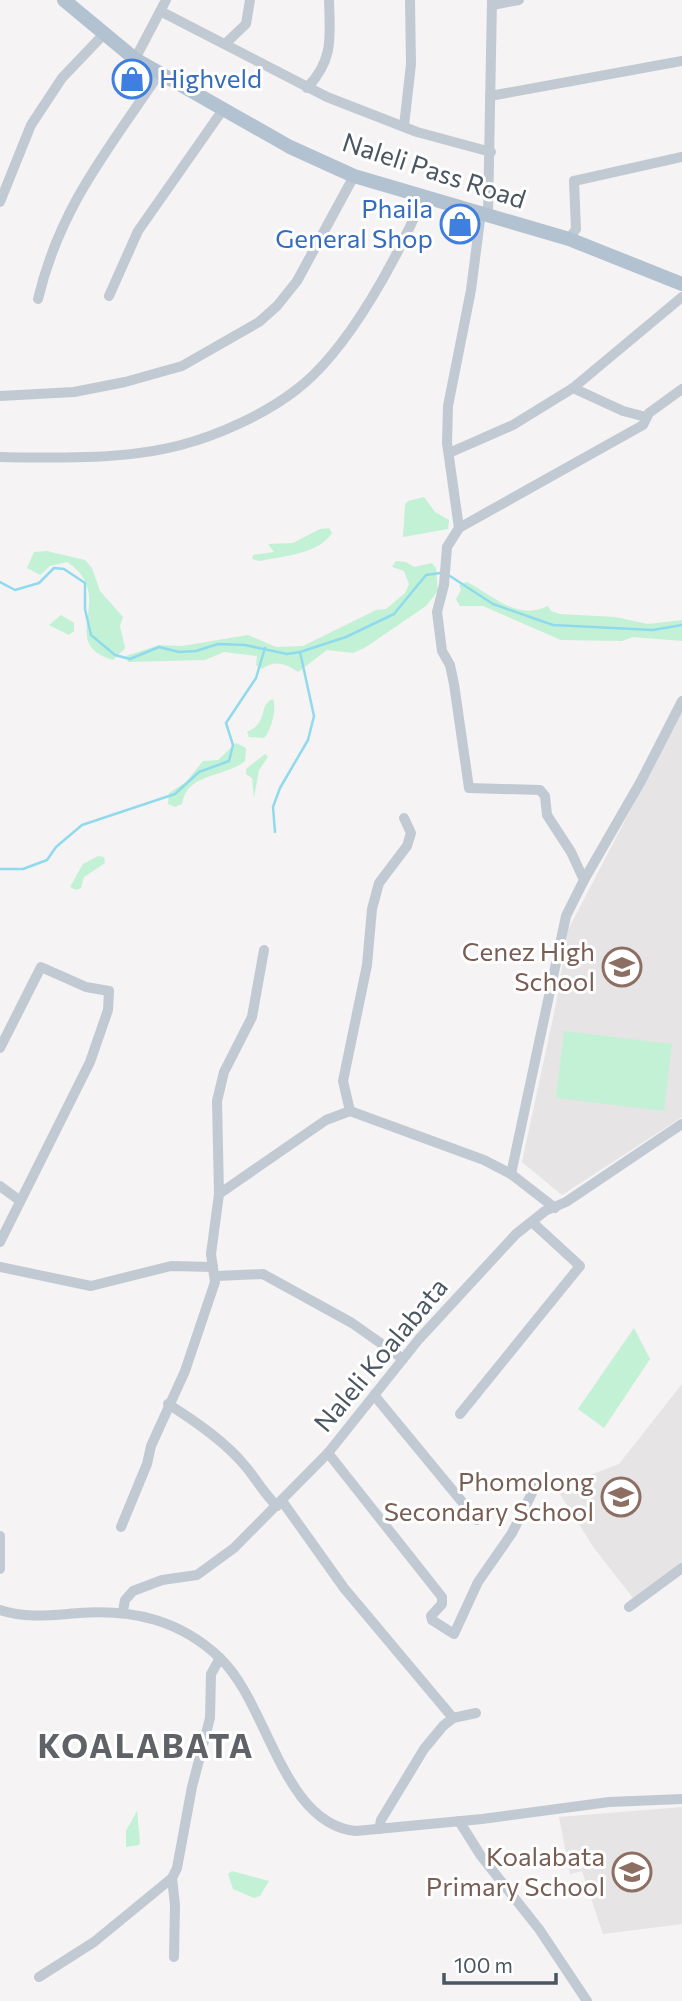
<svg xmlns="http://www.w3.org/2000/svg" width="682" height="2001" font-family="Commissioner,sans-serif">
  <rect width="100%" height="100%" fill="#f5f3f3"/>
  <!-- education -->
  <g fill="#e6e4e5">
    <path d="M682,711V1117L562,1195L522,1162L556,1004L568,930Z"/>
    <path d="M682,1384V1563L633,1598L594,1548L556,1488L619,1464Z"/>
    <path d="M682,1807V1924L603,1934L582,1871L570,1874L559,1817Z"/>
  </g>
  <!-- green -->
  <g fill="#c3f1d5">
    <path d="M424,497L435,512L449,520L448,529L403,537L405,505L408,501Z"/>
    <path d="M329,528L332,533C319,554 283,556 260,561L252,559L253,555L274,552L268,544L293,543L320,529Z"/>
    <path d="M47,551L85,560L92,568L100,591L123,617L120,626L125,648L113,660C55,643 119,596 67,562L50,566L40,575L27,568L34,552Z"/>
    <path d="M396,561L406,562L414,567L432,563L436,568L438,591L426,606L366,647L353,653L327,650L298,672C287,664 275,659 262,669L256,665L257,656L224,652L205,660L128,662L126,656L159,645L182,646L248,635L276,647L303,646L376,610L386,609L405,593L409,584L404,571L392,567Z"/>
    <path d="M467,582C494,596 517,621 548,606L551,611L560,614L615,617L648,624L682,620V641L633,637L622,641L561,640L483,606H460L456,599L461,590L459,585Z"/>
    <path d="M61,615L74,623V631L69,635L49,625Z"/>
    <path d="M273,699C277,709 271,731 264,738L249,737L247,732C250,730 255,728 257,725C266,716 260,704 273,699Z"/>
    <path d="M236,743L246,748L245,761C225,778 187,772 182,804L175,807L168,804L169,793L186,782L203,761L218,760Z"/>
    <path d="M265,754L268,757L259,770L254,798L252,778L246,774V769Z"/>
    <path d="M98,856L104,857L105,863L84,877L81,888L76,890L70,887L83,864Z"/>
    <path d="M564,1031L672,1044L664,1111L556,1098Z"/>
    <path d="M634,1328L650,1359L604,1428L578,1409Z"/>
    <path d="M137,1811L140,1842L139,1845L126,1847V1831Z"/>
    <path d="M232,1871L269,1881L260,1896L254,1898L233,1889L228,1874Z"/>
  </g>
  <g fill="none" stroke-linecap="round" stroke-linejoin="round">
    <!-- stream -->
    <g stroke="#90daee" stroke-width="2.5">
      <path d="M450,576L493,604L553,625L653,630L682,625"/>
      <path d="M0,582L15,590L39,583L54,568L64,569L85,583V609L91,635L115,655L130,659L159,647L179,652L196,651L218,644L245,645L287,654L300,652L346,637L394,614L426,575L440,573"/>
      <path d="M275,832L273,807L280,788L308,740L314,716L300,652"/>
      <path d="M0,869H23L47,860L56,847L82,825L175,794L199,772L229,761L233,745L226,723L256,678L265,648"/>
    </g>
    <!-- minor -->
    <g stroke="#c1cad2" stroke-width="10">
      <path d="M492,5L519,0"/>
      <path d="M162,12L327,97L417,132L491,152"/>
      <path d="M226,43L246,24L250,0"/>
      <path d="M135,59L166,0"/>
      <path d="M307,88C334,59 330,38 329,0"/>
      <path d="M490,96L682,61"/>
      <path d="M404,126L411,64L410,0"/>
      <path d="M0,202L31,125L62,78L103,35"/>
      <path d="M481,212L471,290L448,406L447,443L459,528L447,547L444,585L437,612L442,651L450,665L454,684L469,788L540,790L545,796L547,815L571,852L584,880L566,916L511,1174"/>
      <path d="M488,214L492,0"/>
      <path d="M569,239L576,229L574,181L682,157"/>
      <path d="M109,296L138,231L222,111"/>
      <path d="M38,299C60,207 107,151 159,74"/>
      <path d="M573,388L623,411L646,417"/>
      <path d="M0,396L74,392L125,382L182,366L259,322L277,306L297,281L354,176"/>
      <path d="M449,453L513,425L573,388L682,297"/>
      <path d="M0,457C58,458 124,460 181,445C219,435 265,414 296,390C349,350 399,255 424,195"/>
      <path d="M459,528L643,425L649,413L682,389"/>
      <path d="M584,880L641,781L682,701"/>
      <path d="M0,1048L41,967L86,987L109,991L108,1010L90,1062L0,1242"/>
      <path d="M350,1111L343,1081L367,965L372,909L379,883L407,846L411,833L404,818"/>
      <path d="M0,1186L19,1200"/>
      <path d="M219,1194L326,1120L350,1111L484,1160L511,1174L555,1208"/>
      <path d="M0,1267L91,1286L171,1266L213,1267"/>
      <path d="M216,1276L263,1274L352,1323L403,1359"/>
      <path d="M374,1395L477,1520"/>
      <path d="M168,1404C195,1421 226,1442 246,1467C257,1480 264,1494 277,1506"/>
      <path d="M460,1414L580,1266L532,1222"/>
      <path d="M328,1453L442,1597V1604L431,1616L432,1620L454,1634L478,1582L512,1533L535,1487"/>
      <path d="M282,1501L344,1588L453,1718"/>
      <path d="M121,1527L147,1464L151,1446L185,1371L215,1282L211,1254L219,1194L217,1101L224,1072L252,1017L264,950"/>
      <path d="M0,1536V1569"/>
      <path d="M629,1607L682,1568"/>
      <path d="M0,1610C26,1619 52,1615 79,1613C133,1609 180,1620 220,1658C268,1703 282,1824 356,1831L482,1819L609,1802L682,1799"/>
      <path d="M123,1611L125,1600L133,1591L162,1580L197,1575L234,1548L328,1453L419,1339L516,1234L545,1211L566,1202L682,1124"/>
      <path d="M459,1821L481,1856L539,1929L587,2001"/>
      <path d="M379,1829L381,1820L424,1749L443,1726L453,1718L476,1713"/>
      <path d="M172,1878L175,1905L174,1957"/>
      <path d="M39,1977L94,1942L172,1878L177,1868L192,1787L210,1718L211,1674L220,1658"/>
    </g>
    <!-- major -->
    <path stroke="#b3c2d1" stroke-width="14" d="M64,0L135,59L290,147L354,176L569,239L682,284"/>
  </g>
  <!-- icons -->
  <defs>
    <symbol id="shop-ring" viewBox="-11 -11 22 22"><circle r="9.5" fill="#fff" stroke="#3f7fe0" stroke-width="1.5"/><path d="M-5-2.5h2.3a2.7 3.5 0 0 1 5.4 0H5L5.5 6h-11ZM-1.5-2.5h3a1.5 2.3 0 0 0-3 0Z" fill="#3f7fe0"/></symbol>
    <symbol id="school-ring" viewBox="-11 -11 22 22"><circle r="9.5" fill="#fff" stroke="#8d6e63" stroke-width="1.5"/><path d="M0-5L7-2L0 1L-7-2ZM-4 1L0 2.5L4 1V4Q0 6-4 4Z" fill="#8d6e63"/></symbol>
  </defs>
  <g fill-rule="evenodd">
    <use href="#shop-ring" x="110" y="57" width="44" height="44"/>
    <use href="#shop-ring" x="438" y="202" width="44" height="44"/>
    <use href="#school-ring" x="600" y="945" width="44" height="44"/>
    <use href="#school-ring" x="599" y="1475" width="44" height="44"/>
    <use href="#school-ring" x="610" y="1850" width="44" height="44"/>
  </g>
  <g text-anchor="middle" stroke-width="6" stroke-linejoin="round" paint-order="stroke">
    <!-- shop labels -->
    <g font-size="26" fill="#366cbe" stroke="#fff" text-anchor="start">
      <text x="159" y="88">Highveld</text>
      <text x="433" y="218" text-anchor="end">Phaila<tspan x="433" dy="30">General Shop</tspan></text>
    </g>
    <!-- street labels -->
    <g font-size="26" fill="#4a5661" stroke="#fff">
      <text transform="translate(434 171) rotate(18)" y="9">Naleli Pass Road</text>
      <text transform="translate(381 1355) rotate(-50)" y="9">Naleli Koalabata</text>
    </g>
    <!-- education labels -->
    <g font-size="26" fill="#785e54" stroke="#fff" text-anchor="end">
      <text x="595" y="961">Cenez High<tspan x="595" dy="30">School</tspan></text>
      <text x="594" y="1491">Phomolong<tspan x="594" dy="30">Secondary School</tspan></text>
      <text x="605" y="1866">Koalabata<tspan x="605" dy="30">Primary School</tspan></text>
    </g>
    <!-- district labels -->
    <g font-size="33" font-weight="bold" letter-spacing="2" fill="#5f6368" stroke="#fff">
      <text x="146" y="1758">KOALABATA</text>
    </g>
  </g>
  <!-- scale -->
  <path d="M444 1973v10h112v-10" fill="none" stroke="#4a5661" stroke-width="3.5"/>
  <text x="454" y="1973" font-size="21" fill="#4a5661" stroke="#ffffff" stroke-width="5" paint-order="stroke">100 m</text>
</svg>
